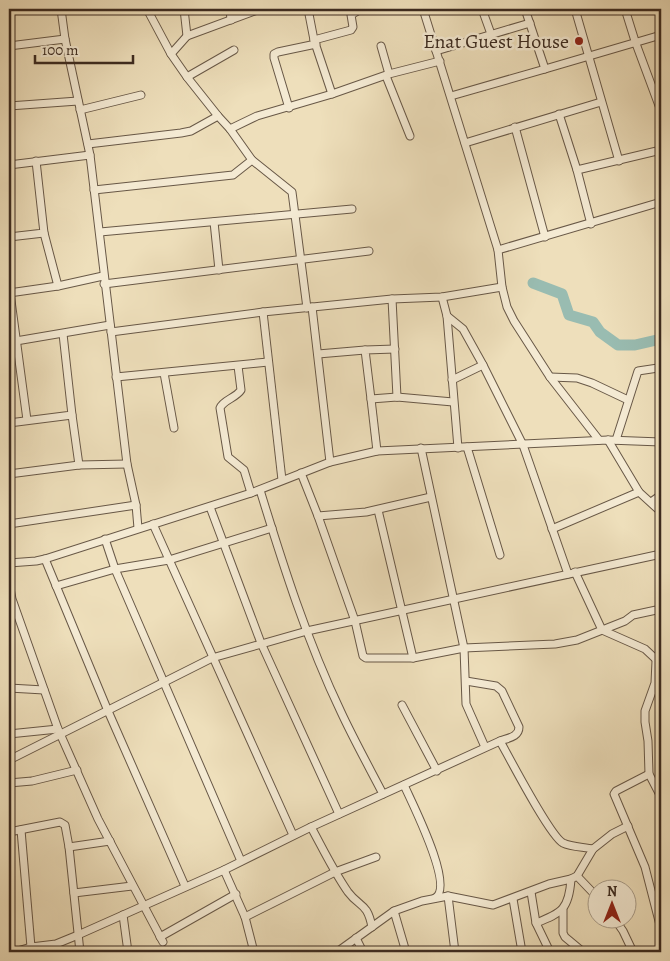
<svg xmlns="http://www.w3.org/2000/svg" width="670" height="961" font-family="Alegreya,serif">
  <rect width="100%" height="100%" fill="#eedfbb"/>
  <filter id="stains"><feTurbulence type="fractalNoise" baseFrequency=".004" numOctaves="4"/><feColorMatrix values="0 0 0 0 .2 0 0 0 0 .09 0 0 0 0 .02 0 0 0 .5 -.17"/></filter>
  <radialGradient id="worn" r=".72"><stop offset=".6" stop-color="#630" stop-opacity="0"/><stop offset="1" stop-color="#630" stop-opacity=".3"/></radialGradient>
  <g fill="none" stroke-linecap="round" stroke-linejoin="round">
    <!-- river -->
    <path stroke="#99bcb1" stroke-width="11" d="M533,283L562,294L569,315L593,322L600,332L618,345H635L661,339"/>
    <defs>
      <g id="minor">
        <path d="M61,9L65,39L90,155L127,464L136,505L138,528"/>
        <path d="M147,9L171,54L187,77L218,116L230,129L252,160L292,192L307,308"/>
        <path d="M184,9L187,36"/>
        <path d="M230,9L231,20"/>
        <path d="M308,9L314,40L332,94"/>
        <path d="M423,9L498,250L502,287L507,307L514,321L550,377L599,440"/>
        <path d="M482,9L491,34"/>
        <path d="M575,9L619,161"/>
        <path d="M625,9L635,41L661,111"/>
        <path d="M314,40L351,30L353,27L351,15L361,9"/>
        <path d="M9,46L65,39"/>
        <path d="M381,46L389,74"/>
        <path d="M436,51L530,23"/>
        <path d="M171,54L187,36L260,9"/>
        <path d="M545,69L661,35"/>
        <path d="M386,76L410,136"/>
        <path d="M187,77L234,50"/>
        <path d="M451,96L545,69L525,9"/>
        <path d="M9,106L78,101"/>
        <path d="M289,108L274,58V54L278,52L316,44"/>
        <path d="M80,110L141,95"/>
        <path d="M559,114L577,170L591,224"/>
        <path d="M515,127L545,237"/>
        <path d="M230,129L257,116L332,94L389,74L440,61"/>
        <path d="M465,143L601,102"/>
        <path d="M88,144L181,133L191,131L218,116"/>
        <path d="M9,165L90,155"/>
        <path d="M577,170L661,150"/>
        <path d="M94,190L233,175L252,160"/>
        <path d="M214,222L219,270"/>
        <path d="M100,232L352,209"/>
        <path d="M44,233L58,286"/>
        <path d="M9,237L44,233L36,161"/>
        <path d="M498,250L661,202"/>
        <path d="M104,284L369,251"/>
        <path d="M9,293L58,286L103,276"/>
        <path d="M10,293L27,420"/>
        <path d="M442,297L447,316L458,448"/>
        <path d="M392,299L397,397"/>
        <path d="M312,307L330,462"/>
        <path d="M263,312L282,480"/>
        <path d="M447,316L463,329L483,365L523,445L568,574"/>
        <path d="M111,332L263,312L392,299L442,297L502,287"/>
        <path d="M16,341L110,325"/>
        <path d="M395,349L365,350L371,399L397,397L453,402"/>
        <path d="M318,354L365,350"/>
        <path d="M238,366L241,390C236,398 223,400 220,408L228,457L244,470L251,493"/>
        <path d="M164,373L174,428"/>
        <path d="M116,377L268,362"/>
        <path d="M550,377L577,378L592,383L628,400"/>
        <path d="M452,380L483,365"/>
        <path d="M371,399L377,451"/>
        <path d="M72,415L79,465"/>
        <path d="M9,423L72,415L63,334"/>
        <path d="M608,440L639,492L661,512"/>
        <path d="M616,440L638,371L658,368L661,367"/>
        <path d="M467,447L500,555"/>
        <path d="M421,448L464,648L466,704L485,747"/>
        <path d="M301,473L318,516L355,621L363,656L366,658H413L464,648L555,644L577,640L625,621L633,615L661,609"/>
        <path d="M9,474L79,465L127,464"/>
        <path d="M260,490C283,565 307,641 341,712C354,740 369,767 383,794"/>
        <path d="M651,502L661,495"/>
        <path d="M210,507L261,643L339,814"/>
        <path d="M378,510L413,658"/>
        <path d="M318,516L366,512L431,497"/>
        <path d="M9,524L136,505"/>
        <path d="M153,524L293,835"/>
        <path d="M552,529L639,492"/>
        <path d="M105,539L115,569L241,861"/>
        <path d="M45,559L108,711L185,886"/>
        <path d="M9,563L36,561L45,559L251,493L330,462L377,451L608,440L661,442"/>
        <path d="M575,572L602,630L645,649L661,664"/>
        <path d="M9,583L12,599L58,729L98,819L163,942"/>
        <path d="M56,586L115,569L169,560L272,528"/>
        <path d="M656,661L655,683L645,711V722L648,741L649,774L661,797"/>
        <path d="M466,681L496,686L502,691L519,727C519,737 508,738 500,741C510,759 550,836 563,843C571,847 584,847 593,849"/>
        <path d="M9,688L44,690"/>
        <path d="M402,705L437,771"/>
        <path d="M9,734L58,729"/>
        <path d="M9,760L212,658L307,631L661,554"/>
        <path d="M649,774L616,791L614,794L645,867L661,929"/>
        <path d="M9,783L32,781L77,770"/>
        <path d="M404,785C412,803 455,887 435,898"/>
        <path d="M311,827C323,849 334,872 348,892C360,908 367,902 372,927"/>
        <path d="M21,830L31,947"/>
        <path d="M9,832L60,822L65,825L69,847L80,952"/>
        <path d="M69,847L110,841"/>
        <path d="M224,870L245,917L254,952"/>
        <path d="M577,876L598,898"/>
        <path d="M531,892L536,923L550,952"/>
        <path d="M74,893L132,886"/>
        <path d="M448,896L455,952"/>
        <path d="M513,899L522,952"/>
        <path d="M563,910V933L565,937L583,952"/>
        <path d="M394,911L406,952"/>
        <path d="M123,915L128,952"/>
        <path d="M245,917L335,872L376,857"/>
        <path d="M614,918L623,931L633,952"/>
        <path d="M536,923C562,913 569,909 571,879"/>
        <path d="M160,937L236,894"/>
        <path d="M356,938L363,952"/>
        <path d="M14,952L31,947L56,944L78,935L224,870L311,827L500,741"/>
        <path d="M337,952L394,911L422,901L448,896L493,905L549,884L571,879L577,876L593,849L612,834L628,826"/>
        <path d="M652,952L661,948"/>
      </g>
    </defs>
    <!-- minor casing -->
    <use href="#minor" stroke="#685847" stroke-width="9"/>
    <!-- minor -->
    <use href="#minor" stroke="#f4ead3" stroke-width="7"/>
  </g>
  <!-- markers -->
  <circle fill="#8f2418" stroke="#f4ead3" stroke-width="2" cx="579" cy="41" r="5"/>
  <g text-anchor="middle" stroke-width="5" stroke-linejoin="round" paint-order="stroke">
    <!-- poi labels -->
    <g font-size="20" fill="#3c2b20" stroke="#f4ead3" text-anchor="end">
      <text x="569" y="48">Enat Guest House</text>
    </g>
  </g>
  <!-- margin -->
  <rect width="670" height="961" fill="none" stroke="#eedfbb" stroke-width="30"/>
  <rect x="10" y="10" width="650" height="941" fill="none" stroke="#3c2b20" stroke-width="2.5"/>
  <rect x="15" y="15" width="640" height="931" fill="none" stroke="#3c2b20"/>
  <!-- north arrow -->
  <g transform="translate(612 904)"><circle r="24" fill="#f4ead3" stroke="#aa9e8b"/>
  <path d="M0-4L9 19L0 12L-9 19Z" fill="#8f2418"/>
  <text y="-8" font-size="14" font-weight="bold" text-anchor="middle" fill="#3c2b20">N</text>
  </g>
  <!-- scale -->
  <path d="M35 55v8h98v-8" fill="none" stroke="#3c2b20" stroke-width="2.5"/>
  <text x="42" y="55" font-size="15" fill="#3c2b20" stroke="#f4ead3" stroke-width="4" paint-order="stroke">100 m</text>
  <rect width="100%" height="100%" filter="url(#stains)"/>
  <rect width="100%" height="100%" fill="url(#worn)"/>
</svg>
